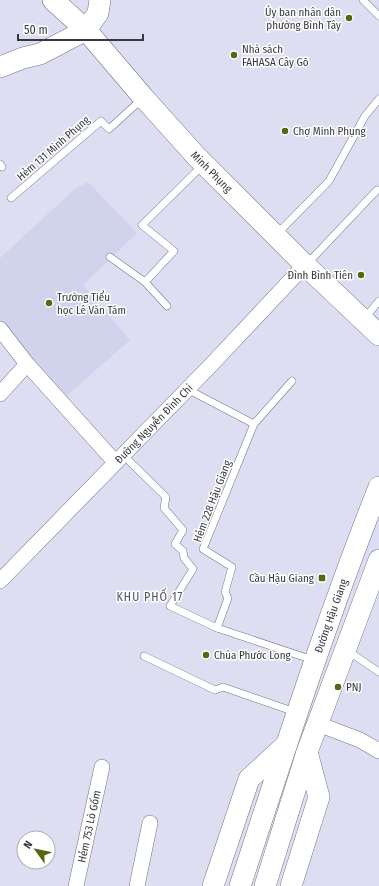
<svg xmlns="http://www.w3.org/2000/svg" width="379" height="886" font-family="'Fira Sans Condensed',sans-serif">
  <rect width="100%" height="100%" fill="#dddef1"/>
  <!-- built -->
  <path fill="#d1d3ec" d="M88,182L137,233L83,285L130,340L63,399L0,321V258L76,188Z"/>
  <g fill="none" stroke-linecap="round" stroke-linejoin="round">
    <defs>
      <g id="lane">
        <path d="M363,0L379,16"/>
        <path d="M0,164L2,167"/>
        <path d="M11,198L101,121L109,129L142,99"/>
        <path d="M277,234L329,181L365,116L379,99"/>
        <path d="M110,257L145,282"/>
        <path d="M307,264L377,190"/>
        <path d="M167,306L145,282L174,251L142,225L203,165"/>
        <path d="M364,319L379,301"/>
        <path d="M292,381L254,424L203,549L232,567L225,592L228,598L217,628L313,660"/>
        <path d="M187,389L254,424"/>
        <path d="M123,455L166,497L164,508L183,530L175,544L183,551L184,558L193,569L170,606L217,628"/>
        <path d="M348,651L379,672"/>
        <path d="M144,656L215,690L223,687L295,712"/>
      </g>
      <g id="street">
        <path d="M0,329L27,364L115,462"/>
        <path d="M0,394L27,364"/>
        <path id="s1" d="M0,581L211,365L305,265"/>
        <path d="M318,724L360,740L379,751"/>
        <path id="s2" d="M76,886L102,767"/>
        <path d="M137,886L150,823"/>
      </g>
      <g id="secondary">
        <path id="s3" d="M53,0L86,30L143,97L196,156L305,265L379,335"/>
        <path d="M0,67L23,58L40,54L86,30L98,13L100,0"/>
        <path d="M213,886L249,779L286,745"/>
        <path id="s4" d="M240,886C284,752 327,618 379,487"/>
        <path d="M265,886L307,752L379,560"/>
        <path d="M291,886L319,797L307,752"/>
      </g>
    </defs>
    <!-- lane casing -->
    <use href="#lane" stroke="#747586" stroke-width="8"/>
    <!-- street casing -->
    <use href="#street" stroke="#747586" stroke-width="16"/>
    <!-- secondary casing -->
    <use href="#secondary" stroke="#747586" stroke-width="22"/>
    <!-- lane -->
    <use href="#lane" stroke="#fff" stroke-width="7"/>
    <!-- street -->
    <use href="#street" stroke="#fff" stroke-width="15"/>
    <!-- secondary -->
    <use href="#secondary" stroke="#fff" stroke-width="21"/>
  </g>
  <!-- markers -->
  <g fill="#566712" stroke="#fff" stroke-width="1.5">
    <circle cx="349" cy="18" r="4"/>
    <circle cx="234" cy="55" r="4"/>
    <circle cx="285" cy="131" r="4"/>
    <circle cx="361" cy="275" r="4"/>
    <circle cx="49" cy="303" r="4"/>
    <rect x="318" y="574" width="8" height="8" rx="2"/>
    <circle cx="206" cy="655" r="4"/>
    <circle cx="338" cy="687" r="4"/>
  </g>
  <g text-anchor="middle" stroke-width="3" stroke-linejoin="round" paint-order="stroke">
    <!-- poi labels -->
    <g font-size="11" fill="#37383f" stroke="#fff" text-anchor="start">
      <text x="341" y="16" text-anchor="end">Ủy ban nhân dân<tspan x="341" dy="13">phường Bình Tây</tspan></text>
      <text x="242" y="53">Nhà sách<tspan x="242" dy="13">FAHASA Cây Gõ</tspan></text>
      <text x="293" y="135">Chợ Minh Phụng</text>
      <text x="353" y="279" text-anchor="end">Đình Bình Tiên</text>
      <text x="57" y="301">Trường Tiểu<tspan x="57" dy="13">học Lê Văn Tám</tspan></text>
      <text x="314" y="582" text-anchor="end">Cầu Hậu Giang</text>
      <text x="214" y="659">Chùa Phước Long</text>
      <text x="346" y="691">PNJ</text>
    </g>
    <!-- street labels -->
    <g font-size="11" fill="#37383f" stroke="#fff">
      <text transform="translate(53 148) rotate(-41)" y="4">Hẻm 131 Minh Phụng</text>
      <text dy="4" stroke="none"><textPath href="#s3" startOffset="234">Minh Phụng</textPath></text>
      <text dy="4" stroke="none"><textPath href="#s1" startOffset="220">Đường Nguyễn Đình Chi</textPath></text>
      <text transform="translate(212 501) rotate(-69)" y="4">Hẻm 228 Hậu Giang</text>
      <text dy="4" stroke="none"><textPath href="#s4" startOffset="285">Đường Hậu Giang</textPath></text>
      <text dy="4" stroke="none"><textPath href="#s2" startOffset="61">Hẻm 753 Lò Gốm</textPath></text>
    </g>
    <!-- neighbourhood labels -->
    <g font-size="12" letter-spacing="1" fill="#535464" stroke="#fff">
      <text x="150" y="601">KHU PHỐ 17</text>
    </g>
  </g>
  <!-- north arrow -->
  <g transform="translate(36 850) rotate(303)"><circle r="19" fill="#ffffff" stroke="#afafb2"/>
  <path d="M0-3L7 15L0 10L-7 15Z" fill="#566712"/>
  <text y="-6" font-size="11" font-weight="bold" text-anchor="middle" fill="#37383f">N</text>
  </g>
  <!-- scale -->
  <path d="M18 34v6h125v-6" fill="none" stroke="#37383f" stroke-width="2"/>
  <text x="24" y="34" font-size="12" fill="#37383f" stroke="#ffffff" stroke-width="3" paint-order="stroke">50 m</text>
</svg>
